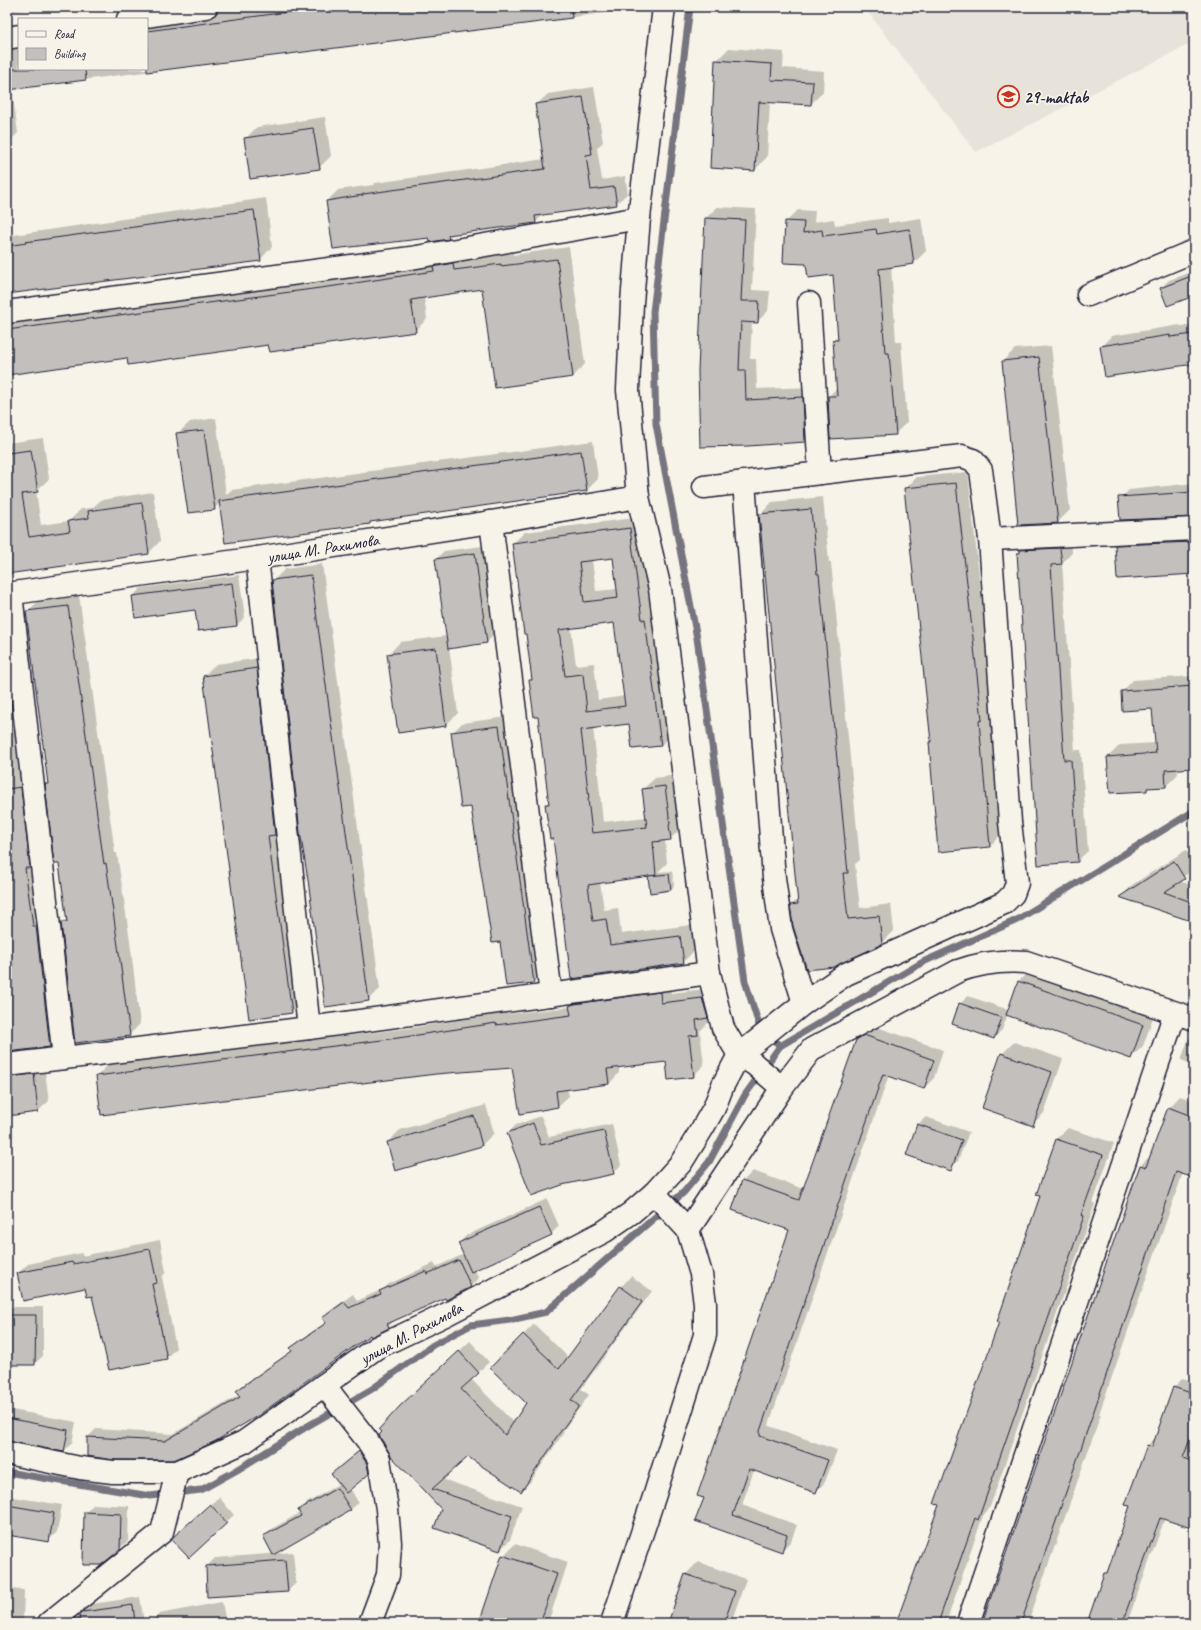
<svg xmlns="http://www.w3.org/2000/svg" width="1201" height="1630" font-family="Caveat,sans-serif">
  <rect width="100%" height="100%" fill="#f7f3e8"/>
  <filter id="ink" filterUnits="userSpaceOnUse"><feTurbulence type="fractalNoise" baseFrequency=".025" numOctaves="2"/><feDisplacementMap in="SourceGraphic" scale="8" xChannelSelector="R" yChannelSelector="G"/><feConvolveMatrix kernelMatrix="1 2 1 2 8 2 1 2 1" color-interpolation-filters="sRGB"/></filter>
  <g filter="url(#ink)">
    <!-- built -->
    <path fill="#e7e3db" d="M864,7H1194V42L976,152Z"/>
    <!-- shadow -->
    <g fill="#0003" fill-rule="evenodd">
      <path d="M7,7H42L7,12Z"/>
      <path d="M247,7H610L604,13L12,89L18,133L7,143V41L19,39V69H147V20Z"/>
      <path d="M729,48L784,52L783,68L824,71L823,92L811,104L770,101L767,157L755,170L716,61Z"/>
      <path d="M594,87L603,142L597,148L602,180L625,176L628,193L616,204L544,214L536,222L453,233L448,238L430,237L327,201L338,190L373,185L375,183L545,159L536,105L548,94Z"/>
      <path d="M325,117L331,156L319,168L245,139L257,127Z"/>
      <path d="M266,198L272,247L260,260L7,293V236Z"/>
      <path d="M717,207L756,209L752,290L770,291L768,311L757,322H752L750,359H756L757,389L813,387L816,430L805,441L748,445L699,371L706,218Z"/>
      <path d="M798,210L815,211L814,222L834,219L835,225L888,218V223L921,218L926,251L914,263L891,266L896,342H901L907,422L895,434L829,396L837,388L834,340L839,335L834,274L807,263L786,222Z"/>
      <path d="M569,247L585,364L573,377L483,288L424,297L427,319L415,331L128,357L7,374V320L466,259L513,253V255Z"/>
      <path d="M1194,271V295L1161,288L1169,280Z"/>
      <path d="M1180,325V326L1194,325V363L1101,347L1111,336Z"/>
      <path d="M1051,346L1070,510L1058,522L1003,361L1015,349Z"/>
      <path d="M216,418L226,495L231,490L593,441L598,479L587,490L371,521L369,523L220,503L214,509L177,434L190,422Z"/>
      <path d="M43,438L49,479L36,491L41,525L69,521L81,509L92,508L101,500L153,492L160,541L149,553L7,573V443Z"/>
      <path d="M968,472L993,707L1002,833L990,846L930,743L932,741L905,489L917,477Z"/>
      <path d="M1194,483V516L1119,500L1129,490Z"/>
      <path d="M823,497L829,562H831L860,860L855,864L860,908L891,904L894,931L882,943L791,905L799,898L760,515L772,502Z"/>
      <path d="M642,517L672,734L661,745L630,723L593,727L603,822L647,817L643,789L655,778L677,775L682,828L670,839L665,840L667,863L658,872L672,871L674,886L671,889L649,875L600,882L604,910L618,908L621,934L691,925L695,950L683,962L572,978L554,837L546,804L549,802L539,716L530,681L533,678L513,543L525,532ZM613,557L618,589L596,591L592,560ZM615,622L625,696L598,700L594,663L576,665L571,627Z"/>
      <path d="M1194,531V596H1192L1191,573L1116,546L1127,534Z"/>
      <path d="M1071,538L1072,553L1062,563L1075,750H1081L1088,851L1077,861L1018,554L1032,540Z"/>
      <path d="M483,546L495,634L487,642L449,647L458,713L446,725L399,732L388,655L400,642L447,636L436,559L444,551Z"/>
      <path d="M322,564L380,989L368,1000L273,581L285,569Z"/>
      <path d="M239,575L245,617L237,625L199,630L196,609L133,596L141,588Z"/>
      <path d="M79,595L115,853H117L130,941L140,1024L129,1035L62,923L67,918L60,863L46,785L48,782L27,612L38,601Z"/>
      <path d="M1194,648V672L1192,649Z"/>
      <path d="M269,657L304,1000L292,1012L204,676L216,664Z"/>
      <path d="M1194,676V767L1177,768L1178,774L1166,786L1150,787L1147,790L1108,757L1120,745L1156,743L1153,708L1122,692L1133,680Z"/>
      <path d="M13,691L61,1035L50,1046L7,1051V692Z"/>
      <path d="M508,717L543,972L533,982L501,941L472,806L452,733L462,723Z"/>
      <path d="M1186,850L1194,862V868L1179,881L1194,886V921L1121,897L1132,885Z"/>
      <path d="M1031,969L1155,1012L1143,1046L1131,1058L1008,1014L1002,1030L994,1038L960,1004L968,996L1009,1010L1019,981Z"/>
      <path d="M670,982L671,993L713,988L718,1007L708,1017V1023L700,1031L704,1065L693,1076L666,1061L619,1067V1073L609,1084L567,1089L569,1096L558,1106L513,1067L97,1076L108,1065L410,1028L506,1013L507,1014L570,1007L581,995Z"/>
      <path d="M874,1026L943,1050L934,1078L924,1088L889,1075L770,1421L769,1426L837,1450L825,1482L816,1492L754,1470L742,1505L797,1525L791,1541L781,1551L697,1521L790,1229L743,1181L753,1171L804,1189L857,1040L867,1030Z"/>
      <path d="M1194,1035V1065L1181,1060L1188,1040Z"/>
      <path d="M1014,1042L1063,1059L1044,1113L1032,1125L1002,1054Z"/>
      <path d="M7,1060L44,1064L49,1101L38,1111L7,1115Z"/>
      <path d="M1180,1096L1194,1101V1177L1183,1173L1099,1414H1101L1028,1623H983L1141,1165L1151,1155L1169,1108Z"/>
      <path d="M486,1105L494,1133L482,1145L396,1170L388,1142L400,1130Z"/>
      <path d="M541,1116L549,1137L612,1124L621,1165L613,1173L562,1184L508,1133L516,1125Z"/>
      <path d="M926,1117L969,1132L958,1161L950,1169L917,1125Z"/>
      <path d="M1068,1128L1114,1143L1093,1203L1095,1204L990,1507L984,1513L946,1623H898L940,1505L1041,1195L1056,1139Z"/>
      <path d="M547,1199L559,1226L551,1234L474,1269L479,1278L471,1286L396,1319L388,1327L371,1334L214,1441L88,1455V1437L96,1429L173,1434L239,1395L237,1391L245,1383L293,1350L292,1348L300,1340L326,1322L323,1318L331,1310L353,1294L357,1301L383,1289L389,1284L434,1263L436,1267L464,1254L459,1243L467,1235Z"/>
      <path d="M160,1240L166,1272L162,1277L176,1348L166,1358L86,1287L18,1273L28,1264L82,1253V1256Z"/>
      <path d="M631,1276L652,1291L581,1389L589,1395L563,1431L564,1432L531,1481L521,1491L467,1455L442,1479L522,1506L510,1540L500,1550L442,1509L392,1456L412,1396L470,1341L489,1362L471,1379L514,1423L528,1403L491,1368L534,1324L569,1358L621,1287Z"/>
      <path d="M7,1307H43V1356L34,1364H7Z"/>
      <path d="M1183,1378L1194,1382V1443L1192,1449L1194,1450V1527L1165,1518L1127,1623H1088L1132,1506L1147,1446L1156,1437L1174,1387Z"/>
      <path d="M7,1409L76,1422L72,1443L64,1451L7,1440Z"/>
      <path d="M368,1444L376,1465L350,1488L358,1502L350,1510L265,1536L273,1528L300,1513L299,1511L307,1503L340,1483V1466Z"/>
      <path d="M7,1496L62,1505L57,1532L49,1540L7,1534Z"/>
      <path d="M219,1497L234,1515L226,1522L181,1532Z"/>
      <path d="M94,1504L129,1506L128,1541L119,1549L85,1513Z"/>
      <path d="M515,1544L568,1562L548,1623H491L503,1556Z"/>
      <path d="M293,1552L296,1583L288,1591L207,1566L215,1558Z"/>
      <path d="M698,1562L746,1579L731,1623H669L686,1574Z"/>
      <path d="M7,1589L24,1590L23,1623H7Z"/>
      <path d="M140,1597L144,1623H74V1620L92,1604Z"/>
      <path d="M222,1602L226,1623H150L159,1614Z"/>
    </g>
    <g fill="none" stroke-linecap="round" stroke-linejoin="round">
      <!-- stream -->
      <g stroke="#76747f" stroke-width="7">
        <path d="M690,7L653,312L656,424L697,638L745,981L759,1025L780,1046"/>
        <path d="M7,1472L150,1496L201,1490L237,1470L306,1427L372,1389L433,1345L471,1325L510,1320L546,1312L684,1192L709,1162L745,1095L780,1046L923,962L1017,920L1194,811"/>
      </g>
    </g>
    <!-- building -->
    <g fill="#c2bfbd" stroke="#22223b" fill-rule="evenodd">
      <path d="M325,7H571L572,18L147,72V31Z"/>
      <path d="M715,60L772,64L771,80L813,82L811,105L759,102L755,171L710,168Z"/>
      <path d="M7,69H85L86,80L8,90Z"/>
      <path d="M583,97L592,154L586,155L591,190L614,187L617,205L535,216L536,223L448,235L449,239L430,242L429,238L333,249L326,201L363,195V194L545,169L535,104Z"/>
      <path d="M313,128L320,169L250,179L244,138Z"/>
      <path d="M254,210L261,261L7,294V246L26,243L25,242L178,221V220Z"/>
      <path d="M705,218L745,220L741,301H759L758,323L741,322L739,370H745L746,400L803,397L805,442L748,446L700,447L698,371Z"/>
      <path d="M785,221L804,222L803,233L822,230L823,236L876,229L877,234L909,229L914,264L879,269L885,353H889L896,435L830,439L828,396H837L833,340H838L833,275L808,278L806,264L783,263Z"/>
      <path d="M557,259L573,377L495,388L482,289L411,300L416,332L270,352L268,345L128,365L127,358L7,375V330L335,286L434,271L433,267L453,263L454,270L501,264V266Z"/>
      <path d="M1194,275V296L1167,306L1160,288Z"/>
      <path d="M1194,334V364L1105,377L1100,346L1170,335V337Z"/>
      <path d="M1039,357L1058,523L1018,525L1002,361Z"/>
      <path d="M204,430L215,510L188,513L176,433Z"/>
      <path d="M31,450L38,492L22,494L29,537L70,531L68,521L89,518L88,511L142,503L149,554L7,574V453Z"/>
      <path d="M581,451L587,491L370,522V524L225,543L219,501Z"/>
      <path d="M956,483L982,720L979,721L990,847L938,852L929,742H931L904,488Z"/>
      <path d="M1194,492V517L1120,520L1118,497Z"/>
      <path d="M811,509L817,574H819L848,873H843L848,919L879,916L882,944L834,967L807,970L793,926L790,905L798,904L759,514Z"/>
      <path d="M630,528L642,620L645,619L661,746L632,749L629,724L581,730L589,799H588L592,833L647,827L642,789L665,786L670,824L669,825L671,840L653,842L656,875L588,885L593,921L606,919L610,945L680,936L684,963L571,979L553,838L550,839L545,804H549L538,717H534L529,680H532L526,634H524L512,543ZM613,558L618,598L584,602L579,562ZM614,623L625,706L587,711L583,674L565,676L559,630Z"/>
      <path d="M1194,542V574L1117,579L1115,545Z"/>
      <path d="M1060,548L1062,564L1051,565L1064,760H1071L1078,862L1038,865L1017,553H1020V550Z"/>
      <path d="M475,553L487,643L448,649L435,559Z"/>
      <path d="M311,575L369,1001L325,1007L308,880L300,832L272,580Z"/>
      <path d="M232,583L237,626L198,631L195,610L135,618L132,596Z"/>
      <path d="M68,606L104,864L106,863L119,953L130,1036L75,1043L61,922H67L59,864H54L45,784H48L26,611Z"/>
      <path d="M436,648L446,726L398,733L387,654Z"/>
      <path d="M257,668L275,835L268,836L292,1013L249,1019L203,676Z"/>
      <path d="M1194,686V768L1165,770L1166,787L1147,788V791L1110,793L1107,757L1156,753L1152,709L1122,711L1121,691Z"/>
      <path d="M499,726L534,983L506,986L500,942L492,943L471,807L461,808L451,732Z"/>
      <path d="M21,787L30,868H25L33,926H36L50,1047L7,1052V789Z"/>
      <path d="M1174,861L1185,879L1164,892L1194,903V922L1119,897Z"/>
      <path d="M669,874L671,890L650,893L648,876Z"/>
      <path d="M1018,981L1143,1025L1131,1059L1006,1015Z"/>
      <path d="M660,992L661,1003L702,998L708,1018L696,1020L698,1035L689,1036L694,1077L668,1080L666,1062L607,1069L609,1084L556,1091L558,1107L520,1114L512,1068L436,1074L101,1115L96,1076L398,1038L496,1023V1025L571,1015L569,1006L574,1004Z"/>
      <path d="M959,1003L1002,1018L994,1039L952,1024Z"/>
      <path d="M864,1035L934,1060L924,1089L883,1074L760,1431V1436L828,1460L816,1493L749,1469L733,1515L787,1535L782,1552L695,1521L704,1498L697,1496L789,1230L732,1210L742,1180L799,1200L856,1040Z"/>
      <path d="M1001,1053L1052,1072L1033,1126L982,1108Z"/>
      <path d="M34,1074L38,1112L7,1116V1077Z"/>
      <path d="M1168,1107L1194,1117V1178L1176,1172L1021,1623H982L1140,1165L1146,1167Z"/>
      <path d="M474,1116L482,1146L395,1171L387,1142Z"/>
      <path d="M533,1123L541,1145L604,1131L614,1174L562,1185L531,1196L507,1133Z"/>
      <path d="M917,1124L962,1140L951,1171L906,1155Z"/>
      <path d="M1056,1139L1103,1155L1081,1215L1084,1216L978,1520L975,1518L938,1623H896L939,1505L934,1504L999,1322H997L1040,1196L1036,1195Z"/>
      <path d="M539,1207L552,1235L471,1272L458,1243Z"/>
      <path d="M150,1249L157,1283L152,1284L167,1359L109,1370L92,1296L87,1297L85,1288L23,1301L17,1273L72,1262L73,1264Z"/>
      <path d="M459,1260L471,1287L446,1300L445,1298L387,1324L389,1328L371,1337L370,1335L259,1415L214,1442L174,1460H114L87,1456V1437L165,1441L240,1397L236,1391L292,1351L290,1348L326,1323L322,1318L344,1302L349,1308L381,1294L379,1291L426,1271L427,1274Z"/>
      <path d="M620,1286L642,1302L571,1400L579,1406L553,1442L554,1443L521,1492L468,1457L432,1489L512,1516L500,1551L434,1528L441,1509L391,1456L379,1435L382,1432L379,1429L400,1406L459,1351L479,1373L461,1389L505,1435L526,1403L490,1368L523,1334L559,1369Z"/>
      <path d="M7,1315H36L35,1365H7Z"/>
      <path d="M1173,1387L1194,1394V1428L1183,1458L1194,1462V1529L1160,1518L1122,1623H1087L1104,1573H1107L1130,1506L1125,1505L1147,1445L1152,1447Z"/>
      <path d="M7,1418L68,1430L64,1452L7,1441Z"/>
      <path d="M359,1451L367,1464L369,1474L346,1493L331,1474Z"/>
      <path d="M337,1488L351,1510L273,1555L263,1536L301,1516L298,1510Z"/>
      <path d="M210,1504L227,1523L189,1558L171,1539Z"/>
      <path d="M7,1505L54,1513L49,1542L7,1535Z"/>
      <path d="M84,1512L121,1514L120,1550L101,1565H83Z"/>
      <path d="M502,1555L557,1574L540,1623H479Z"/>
      <path d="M285,1560L288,1592L207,1597L206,1566Z"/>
      <path d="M685,1574L735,1591L724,1623H668Z"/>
      <path d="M133,1605L135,1623H80L79,1615L83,1612Z"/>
    </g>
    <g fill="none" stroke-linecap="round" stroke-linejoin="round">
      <defs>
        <g id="minor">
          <path d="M664,7L639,218L632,303L628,390L638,497L660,589L709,973L723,1028L739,1055L754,1064L782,1088"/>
          <path d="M128,19L206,7"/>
          <path d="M7,38L19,36"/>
          <path d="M1088,295L1194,251"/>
          <path d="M809,303L820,473"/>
          <path d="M7,312L411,258L639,218"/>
          <path d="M744,482L774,878L781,929L804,1003"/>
          <path d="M491,522L551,995"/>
          <path d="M990,539L1194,529"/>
          <path d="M257,558L309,1028"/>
          <path d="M7,594L257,558L491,522L638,497"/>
          <path d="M11,594L64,1058"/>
          <path d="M7,1065L309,1028L709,973"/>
          <path d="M654,1193L688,1230"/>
          <path d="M324,1385L367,1440L379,1459L387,1509L390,1543L388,1575L370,1623"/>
          <path d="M7,1453L80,1468L113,1472H177L244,1442L376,1348L447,1314L605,1231L631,1213L654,1193L681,1163L702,1129L714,1108L723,1085L739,1055L804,1003L846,974L1004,903L1013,894L1017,883L1010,822L990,539L981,470L973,460L962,456L704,487"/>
          <path d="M49,1623L162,1532L177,1472"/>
          <path d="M612,1623L655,1494L705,1335V1303L701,1274L688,1230L782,1088L812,1049L958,971C980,963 1002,960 1026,962L1194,1019"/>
          <path d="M968,1623L1175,1013"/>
        </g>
      </defs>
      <!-- minor casing -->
      <use href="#minor" stroke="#22223b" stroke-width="25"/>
      <!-- minor -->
      <use href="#minor" stroke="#f7f3e8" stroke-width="22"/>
    </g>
  </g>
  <!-- icons -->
  <defs>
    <symbol id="school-ring" viewBox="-11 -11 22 22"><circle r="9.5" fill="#f7f3e8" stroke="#c8321e" stroke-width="1.5"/><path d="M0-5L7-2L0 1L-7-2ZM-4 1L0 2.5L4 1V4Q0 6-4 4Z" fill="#c8321e"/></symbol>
  </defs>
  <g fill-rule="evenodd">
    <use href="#school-ring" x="996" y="84" width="25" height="25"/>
  </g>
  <g text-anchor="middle" stroke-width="3.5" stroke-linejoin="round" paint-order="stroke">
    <!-- poi labels -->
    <g font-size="17" font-weight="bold" fill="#22223b" stroke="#f7f3e8" text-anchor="start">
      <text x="1024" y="103">29-maktab</text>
    </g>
    <!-- street labels -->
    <g font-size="17" fill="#22223b" stroke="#f7f3e8">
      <text transform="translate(323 548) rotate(-9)" y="6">улица М. Рахимова</text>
      <text transform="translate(411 1333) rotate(-28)" y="6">улица М. Рахимова</text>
    </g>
  </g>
  <!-- margin -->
  <rect width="1201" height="1630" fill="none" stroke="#f7f3e8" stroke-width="24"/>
  <rect x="12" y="12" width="1177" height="1606" fill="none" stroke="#22223b" stroke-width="1.5" filter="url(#ink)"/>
  <!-- legend -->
  <rect x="18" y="18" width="130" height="52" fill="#f7f3e8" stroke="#a29fa3"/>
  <rect x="26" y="31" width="20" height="6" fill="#f7f3e8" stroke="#a29fa3"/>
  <text x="54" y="38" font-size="12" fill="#22223b">Road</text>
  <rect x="26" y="48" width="20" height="12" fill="#c2bfbd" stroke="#a29fa3"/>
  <text x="54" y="58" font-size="12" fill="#22223b">Building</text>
</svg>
